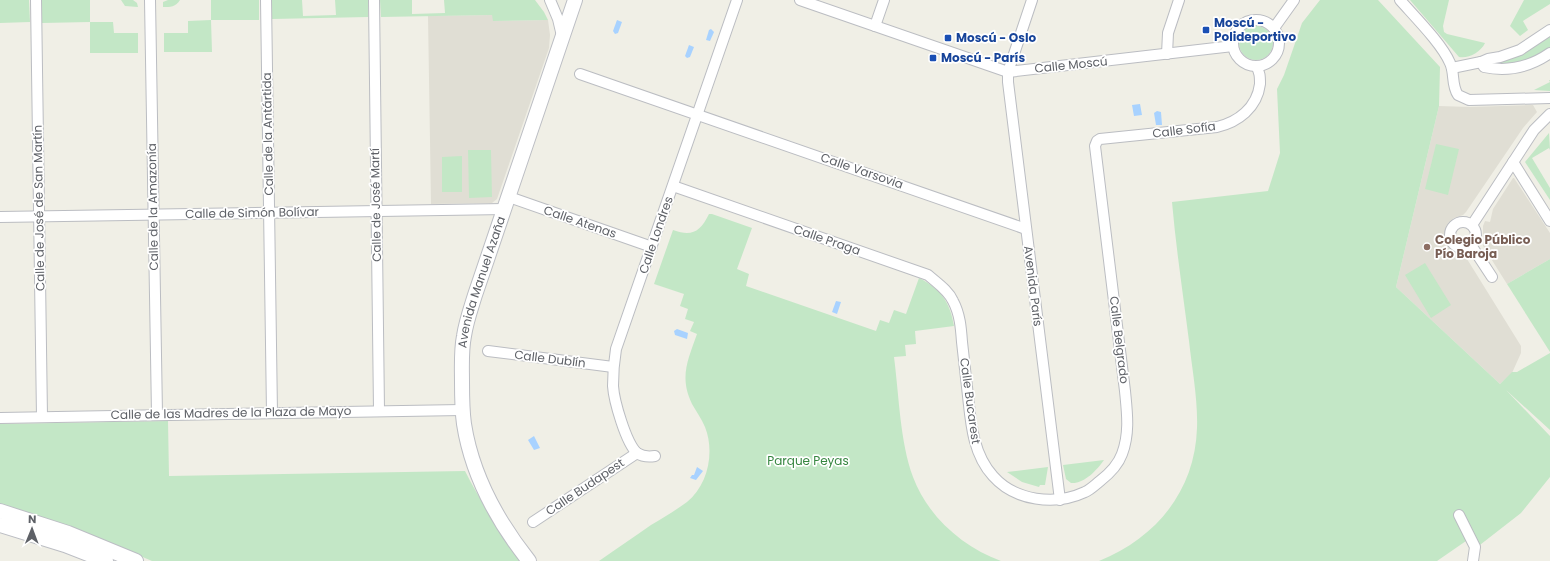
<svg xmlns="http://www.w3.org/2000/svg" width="1550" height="561" font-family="Poppins,sans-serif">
  <rect width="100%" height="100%" fill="#f0efe6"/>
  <!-- education -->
  <g fill="#e0ded4">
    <path d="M493,15V21L548,20L550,35L549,48L497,199L492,203L431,204L428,16Z"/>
    <path d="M1533,105L1537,112L1523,128L1466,212L1463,215L1454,218L1448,223L1444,236L1447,244L1450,249L1467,259L1521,346V353L1512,373L1500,384L1396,287L1439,106L1470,107Z"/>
    <path d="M1513,178H1514L1550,233V259L1507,284L1483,246V226L1485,221L1490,222L1493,209Z"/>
  </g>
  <!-- green -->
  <g fill="#c3e7c6">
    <path d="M0,0H29L30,22L0,23Z"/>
    <path d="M41,0H90V22H113L114,33H138V53H90V22L42,23Z"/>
    <path d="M121,0H133L137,3L138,7L125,6Z"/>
    <path d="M168,0H180C176,7 170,7 163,7V2Z"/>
    <path d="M211,0H259V20H211L212,52H164V33H188V21L211,20Z"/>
    <path d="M272,0H302L303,16L336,15L335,0H368V17L272,19Z"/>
    <path d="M380,0H412V14L445,13L444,0H535L544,12L548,20L493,21L492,15L381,17Z"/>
    <path d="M1320,0H1378L1440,67L1439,106L1396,287L1500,384L1512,372H1517L1550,353V430L1506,390L1550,436V477L1521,513L1476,548L1466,541L1437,561H1099C1156,538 1195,491 1197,428C1198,399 1192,369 1189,341C1183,294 1176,248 1172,202L1268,191L1280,153L1277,89L1284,75L1302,23Z"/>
    <path d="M1410,0H1449L1443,26L1444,32L1447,34L1485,43C1481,52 1468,59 1459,57Z"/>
    <path d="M1524,0H1550V4L1523,21L1528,30L1520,36L1510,26Z"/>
    <circle cx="1256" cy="43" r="17"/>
    <path d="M1550,35V49L1524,63L1492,65V62Z"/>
    <path d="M1549,80H1550V91L1534,90L1550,82Z"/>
    <path d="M1549,133L1550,150L1549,148L1532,158L1550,188V200L1525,162Z"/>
    <path d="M1436,144L1459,149L1448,195L1425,189Z"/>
    <path d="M468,150H491L492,197L469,198Z"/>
    <path d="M462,156V192H442V157Z"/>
    <path d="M709,214H712L752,228L737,269L749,274L746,286L876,331L880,320L889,323L894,310L906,314L919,278C941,289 950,302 954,326L915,331L916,344L905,345L906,356L894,357C899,395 900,442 913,477C928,517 963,547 1001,561H599C616,549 634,537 651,525C663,518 676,510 687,502C708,485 715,452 705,427C701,418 696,411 692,404C679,377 688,360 697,334L690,331L694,322L685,319L688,309L680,306L684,294L654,284L673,230C692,237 700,232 709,214Z"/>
    <path d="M1550,259V352L1507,284Z"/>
    <path d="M1425,263L1451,305L1431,318L1405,275Z"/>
    <path d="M168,421L169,476L465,471C481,503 501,532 521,561H152L82,531L0,504V424Z"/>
    <path d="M1104,460C1097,470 1084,484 1071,483L1066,479L1063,465Z"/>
    <path d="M1048,467L1045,485H1040L1039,487L1022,482L1007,472Z"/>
  </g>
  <!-- water -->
  <g fill="#a8d2ff">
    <path d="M617,20L622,22L618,33L615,34L613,31Z"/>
    <path d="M711,29L714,32L710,41L706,40L709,30Z"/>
    <path d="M689,45L694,47L690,57L687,58L685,56Z"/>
    <path d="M1140,104L1142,115L1134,116L1132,105Z"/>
    <path d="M1157,111L1161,112L1162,125H1156L1154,113Z"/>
    <path d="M836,301L841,302L837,314L832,312Z"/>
    <path d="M677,329L688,333L687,339L675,335L674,331Z"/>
    <path d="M534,436L540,448L534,450L528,440Z"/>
    <path d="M697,467L703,471L696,480L690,478L692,475H694Z"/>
  </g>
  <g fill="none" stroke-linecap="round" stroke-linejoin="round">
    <defs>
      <g id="street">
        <path d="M36,0L42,417"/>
        <path d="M150,0L157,414"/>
        <path d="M266,0L272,413"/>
        <path d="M374,0L379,410"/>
        <path d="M550,0L558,19L562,36"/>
        <path d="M800,0L1008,72L1233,46"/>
        <path d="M1032,0L1008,72V82L1060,500"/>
        <path d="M1400,0C1415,17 1442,44 1450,63C1455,73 1451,85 1458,95L1469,100L1550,98"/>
        <circle cx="1256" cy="43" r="23"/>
        <path d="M875,26L884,0"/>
        <path d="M1274,28L1294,0"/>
        <path d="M1167,54L1168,33L1179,0"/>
        <path d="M1481,62L1484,67C1508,72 1530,67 1550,53"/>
        <path d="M1452,68L1481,62L1488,59L1500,57L1520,50L1550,30"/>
        <path d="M580,74L1026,229"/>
        <path d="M1513,162L1550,221"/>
        <path d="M673,186L928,275C937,283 948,290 953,301C960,314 961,328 962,342C964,360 966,378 968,396C971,424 973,454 993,476C1015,501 1055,506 1085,492C1090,490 1095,485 1100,481C1109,474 1118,465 1122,454C1130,433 1127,412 1125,391L1095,146L1097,141L1100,139L1217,127C1238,122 1257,108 1260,84C1260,77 1260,72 1256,66"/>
        <path d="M509,197L652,247"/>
        <path d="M0,217L505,209"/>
        <circle cx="1463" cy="235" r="13"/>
        <path d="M1472,225L1534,130L1550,114"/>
        <path d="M1471,245L1492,277"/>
        <path d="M488,351L613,367"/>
        <path d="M0,418L462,410"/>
        <path d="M655,456C649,457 643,457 637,453C626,443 614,401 613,386C613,373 614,361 616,349L737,0"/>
        <path d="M1459,515L1475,547L1473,561"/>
        <path d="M533,522L637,453"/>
      </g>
      <g id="secondary">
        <path d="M0,511L68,533L136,561"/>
        <path d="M0,525L65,545L106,561"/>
        <path id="s1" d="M529,561C498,522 472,475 464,424C462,410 462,396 462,382C462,367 461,351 464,336C466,322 471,308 475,295L575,0"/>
      </g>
    </defs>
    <!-- street casing -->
    <use href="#street" stroke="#bbbdc2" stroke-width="12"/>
    <!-- secondary casing -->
    <use href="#secondary" stroke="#bcbec4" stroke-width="16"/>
    <!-- street -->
    <use href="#street" stroke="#fff" stroke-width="10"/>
    <!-- secondary -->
    <use href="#secondary" stroke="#fff" stroke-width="14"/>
  </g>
  <!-- markers -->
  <g fill="#1a4fb4" stroke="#fff" stroke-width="1.5">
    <rect x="1202" y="26" width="8" height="8" rx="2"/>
    <rect x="944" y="34" width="8" height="8" rx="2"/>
    <rect x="929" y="54" width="8" height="8" rx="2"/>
  </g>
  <circle fill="#8d6e63" stroke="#fff" stroke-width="1.5" cx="1427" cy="247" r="4"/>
  <g text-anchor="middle" stroke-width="3.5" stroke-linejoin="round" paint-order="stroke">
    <!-- transit labels -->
    <g font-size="12" font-weight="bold" fill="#164399" stroke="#fff" text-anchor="start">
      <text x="1214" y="27">Moscú -<tspan x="1214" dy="14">Polideportivo</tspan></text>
      <text x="956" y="42">Moscú - Oslo</text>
      <text x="941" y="62">Moscú - París</text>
    </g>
    <!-- street labels -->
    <g font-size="12" fill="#5e6167" stroke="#fff">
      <text transform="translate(1071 65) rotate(-6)" y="4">Calle Moscú</text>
      <text transform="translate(1184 130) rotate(-7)" y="4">Calle Sofía</text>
      <text transform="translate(268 134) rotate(-91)" y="4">Calle de la Antártida</text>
      <text transform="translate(862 171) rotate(19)" y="4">Calle Varsovia</text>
      <text transform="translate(376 205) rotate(-91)" y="4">Calle de José Martí</text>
      <text transform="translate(153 207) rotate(-91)" y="4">Calle de la Amazonía</text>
      <text transform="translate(39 208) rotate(-91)" y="4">Calle de José de San Martín</text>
      <text transform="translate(252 213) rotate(-1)" y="4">Calle de Simón Bolívar</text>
      <text transform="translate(580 222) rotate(19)" y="4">Calle Atenas</text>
      <text transform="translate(656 235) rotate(-71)" y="4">Calle Londres</text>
      <text transform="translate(827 240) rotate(19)" y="4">Calle Praga</text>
      <text dy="4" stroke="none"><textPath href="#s1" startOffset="298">Avenida Manuel Azaña</textPath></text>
      <text transform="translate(1033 286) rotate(83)" y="4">Avenida París</text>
      <text transform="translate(1119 340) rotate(83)" y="4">Calle Belgrado</text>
      <text transform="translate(550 359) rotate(7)" y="4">Calle Dublín</text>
      <text transform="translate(970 401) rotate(82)" y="4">Calle Bucarest</text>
      <text transform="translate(231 413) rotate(-1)" y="4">Calle de las Madres de la Plaza de Mayo</text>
      <text transform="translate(585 487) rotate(-34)" y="4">Calle Budapest</text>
    </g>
    <!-- education labels -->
    <g font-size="12" font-weight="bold" fill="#785e54" stroke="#fff" text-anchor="start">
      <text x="1435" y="244">Colegio Público<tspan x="1435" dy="14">Pío Baroja</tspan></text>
    </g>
    <!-- park labels -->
    <g font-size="12" fill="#368640" stroke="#fff">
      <text x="808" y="465">Parque Peyas</text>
    </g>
  </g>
  <!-- north arrow -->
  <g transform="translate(32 529) rotate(1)" stroke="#ffffff" stroke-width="3" paint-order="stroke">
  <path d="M0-3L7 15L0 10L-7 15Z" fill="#5e6167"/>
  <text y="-6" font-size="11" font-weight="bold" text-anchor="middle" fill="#5e6167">N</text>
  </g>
</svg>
